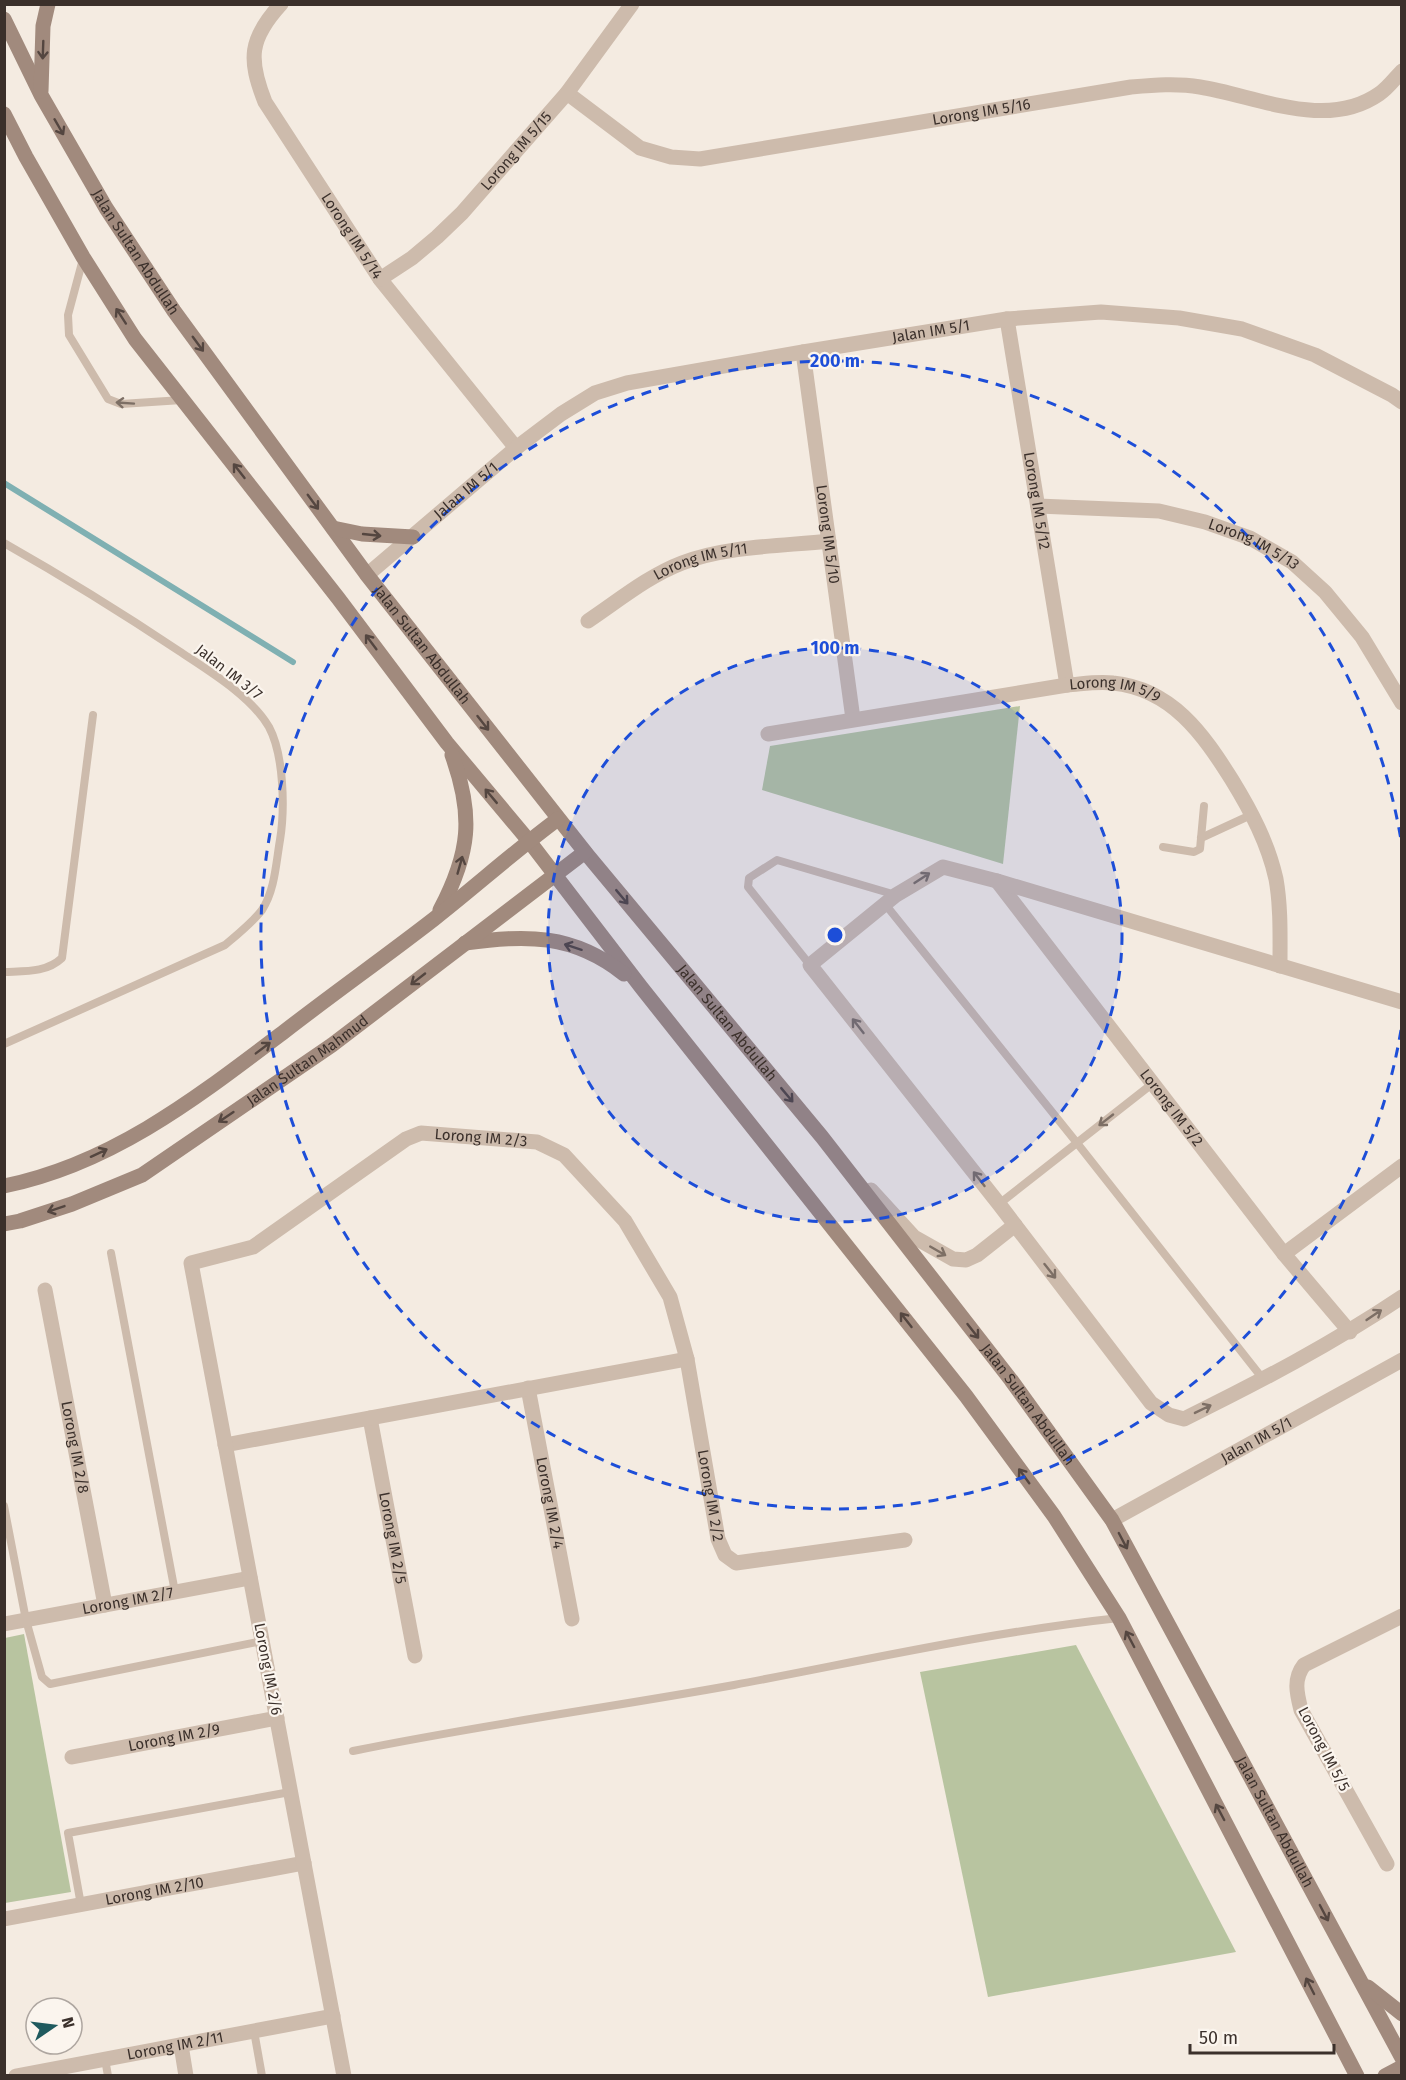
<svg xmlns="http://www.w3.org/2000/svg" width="1406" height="2080" font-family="'Fira Sans',sans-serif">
  <rect width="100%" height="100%" fill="#f4ebe1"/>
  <!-- green -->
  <g fill="#b8c4a0">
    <path d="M1020,706L1003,864L762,790L770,746Z"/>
    <path d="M24,1634L71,1892L5,1903V1638Z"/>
    <path d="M1076,1645L1236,1952L988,1997L920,1672Z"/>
  </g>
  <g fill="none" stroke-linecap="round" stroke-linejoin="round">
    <!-- stream -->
    <path stroke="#7fb0b2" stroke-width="6" d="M4,483L293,662"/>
    <!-- lane -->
    <g stroke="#cdbbac" stroke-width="8">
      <path d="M83,259L68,315L69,335L108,399L121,404L182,400"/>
      <path d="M4,543C64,577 122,613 179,651C209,671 251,696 269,727C284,755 285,809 280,840C276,863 275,890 262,910C252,923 238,934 225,945L4,1044"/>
      <path d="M1201,838L1253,814"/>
      <path d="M1163,847L1194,852L1200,849L1204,806"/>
      <path d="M885,904L1077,1143L1263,1379"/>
      <path d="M810,965L748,887L749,878L777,860L896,895"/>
      <path d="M4,972C25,971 46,973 62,958L93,715"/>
      <path d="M999,1204L1152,1084"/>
      <path d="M111,1253L175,1592"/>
      <path d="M4,1506L26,1620L42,1677L50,1684L262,1641"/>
      <path d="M353,1751C479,1725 607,1708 734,1685C862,1661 989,1632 1119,1618"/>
      <path d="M81,1905L68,1833L290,1792"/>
      <path d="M254,2031L262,2076"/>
      <path d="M105,2059L108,2076"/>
    </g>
    <!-- street -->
    <g stroke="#cdbbac" stroke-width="15">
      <path id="s1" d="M281,4C249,39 248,59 265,102L380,279L516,448"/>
      <path id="s2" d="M567,93L640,148L671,157L700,159L1131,87C1154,85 1177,83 1200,87C1257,96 1326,131 1379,94C1388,88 1395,78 1402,71"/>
      <path id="s3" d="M380,279L412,258L437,237L462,213L567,93L632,4"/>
      <path id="s4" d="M1007,319L1067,685"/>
      <path id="s5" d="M803,352L853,719"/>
      <path id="s6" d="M1038,506L1159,511L1205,522L1250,538L1292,562L1325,592L1362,637L1402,703"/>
      <path id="s7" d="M367,575L516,448L561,414L595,393L627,383L803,352L1007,319L1101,312L1179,318L1242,329L1315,355L1392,395L1402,402"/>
      <path id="s8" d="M588,621C618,601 648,576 682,563C725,546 783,546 829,541"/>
      <path id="s9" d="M768,734L1067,685C1082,684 1098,681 1113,683C1172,689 1203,734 1232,780C1251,811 1268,843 1276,879C1281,907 1280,937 1280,966"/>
      <path id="s10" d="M997,881L1284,1254L1350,1332"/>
      <path d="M1402,1002L997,881L943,867L896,895L810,965L999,1204L1151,1403L1169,1415L1184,1419C1259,1382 1332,1344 1402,1297"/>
      <path d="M871,1190L914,1237L953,1259L966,1260L977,1255L1015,1225"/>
      <path d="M1284,1254L1402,1166"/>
      <path id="s11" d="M45,1290L105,1605"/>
      <path id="s12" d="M528,1388L572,1619"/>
      <path id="s13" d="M370,1418L415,1656"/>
      <path d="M225,1445L687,1359"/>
      <path id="s14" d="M1112,1520L1402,1360"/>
      <path id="s15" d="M4,1624L250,1578"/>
      <path id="s16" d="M72,1757L277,1718"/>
      <path d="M1387,1864L1301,1710C1297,1694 1293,1679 1304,1665L1402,1616"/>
      <path id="s17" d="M4,1919L304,1863"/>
      <path d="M181,2045L186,2076"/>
      <path id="s18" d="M16,2076L333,2016"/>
      <path id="s19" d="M344,2076L191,1263L253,1247L406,1139L421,1133L537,1142L564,1155L625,1221L670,1297L687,1359L718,1539L725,1555L736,1563L905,1540"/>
    </g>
    <!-- secondary -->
    <g stroke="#a18a7d" stroke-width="15">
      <path id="s20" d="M4,19L41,95L106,208L174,311L367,575L585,852L822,1137L1011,1380L1112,1520L1402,2058"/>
      <path d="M41,91L43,26L48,4"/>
      <path d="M4,114L26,157L83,257L135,339L338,598L447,743L529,841L641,987L966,1396L1054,1516L1119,1618L1357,2076"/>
      <path d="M333,528L362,534L413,537"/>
      <path d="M440,910C470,853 474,816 452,755"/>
      <path d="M465,943C526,935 572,933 624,974"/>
      <path d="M4,1186C113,1164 199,1096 285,1031C334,993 385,957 434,919C476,886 516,850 558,819"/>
      <path id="s21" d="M4,1224L20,1221L72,1204L142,1175L332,1045L585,852"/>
      <path d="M1368,1987L1402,2014"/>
      <path d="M1385,2076L1402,2067"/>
    </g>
  </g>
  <!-- one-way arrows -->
  <defs><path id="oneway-shaft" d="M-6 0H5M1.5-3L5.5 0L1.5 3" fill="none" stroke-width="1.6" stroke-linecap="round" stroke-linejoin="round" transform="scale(1.5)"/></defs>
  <g stroke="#544640">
    <use href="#oneway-shaft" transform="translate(43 50) rotate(92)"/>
    <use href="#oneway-shaft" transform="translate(59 127) rotate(60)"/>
    <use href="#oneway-shaft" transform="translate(121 316) rotate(-123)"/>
    <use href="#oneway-shaft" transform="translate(198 344) rotate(54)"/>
    <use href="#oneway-shaft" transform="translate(239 471) rotate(-128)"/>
    <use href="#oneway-shaft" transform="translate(313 502) rotate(54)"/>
    <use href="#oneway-shaft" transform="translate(372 535) rotate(6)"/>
    <use href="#oneway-shaft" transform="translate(371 642) rotate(-127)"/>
    <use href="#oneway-shaft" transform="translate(483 723) rotate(52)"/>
    <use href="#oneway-shaft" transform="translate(491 796) rotate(-130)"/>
    <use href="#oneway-shaft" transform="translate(460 865) rotate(-74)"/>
    <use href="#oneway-shaft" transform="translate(622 897) rotate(50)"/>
    <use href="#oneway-shaft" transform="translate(573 947) rotate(-162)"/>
    <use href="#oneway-shaft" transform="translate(418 979) rotate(142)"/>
    <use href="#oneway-shaft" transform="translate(263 1048) rotate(-37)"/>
    <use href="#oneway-shaft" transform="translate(787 1095) rotate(50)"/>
    <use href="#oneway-shaft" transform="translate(226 1117) rotate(146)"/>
    <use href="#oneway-shaft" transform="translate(99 1153) rotate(-25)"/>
    <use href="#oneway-shaft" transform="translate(56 1209) rotate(161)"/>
    <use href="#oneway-shaft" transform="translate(906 1320) rotate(-128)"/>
    <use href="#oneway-shaft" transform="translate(973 1331) rotate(52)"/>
    <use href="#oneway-shaft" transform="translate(1024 1476) rotate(-126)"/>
    <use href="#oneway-shaft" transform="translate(1123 1541) rotate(62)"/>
    <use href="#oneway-shaft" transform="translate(1130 1639) rotate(-118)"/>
    <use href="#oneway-shaft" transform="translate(1220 1812) rotate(-118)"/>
    <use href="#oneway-shaft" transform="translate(1324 1913) rotate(62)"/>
    <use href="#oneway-shaft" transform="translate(1310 1986) rotate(-117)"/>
  </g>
  <g stroke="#7d6f65">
    <use href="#oneway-shaft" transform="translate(125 403) rotate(-176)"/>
    <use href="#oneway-shaft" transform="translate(922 878) rotate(-33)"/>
    <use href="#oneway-shaft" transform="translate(858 1026) rotate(-128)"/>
    <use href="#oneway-shaft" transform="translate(1106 1120) rotate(142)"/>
    <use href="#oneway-shaft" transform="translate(979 1179) rotate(-128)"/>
    <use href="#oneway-shaft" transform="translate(938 1251) rotate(30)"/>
    <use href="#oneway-shaft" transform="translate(1050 1271) rotate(52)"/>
    <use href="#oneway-shaft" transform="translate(1374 1315) rotate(-34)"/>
    <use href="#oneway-shaft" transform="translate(1203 1409) rotate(-26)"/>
  </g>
  <!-- distance rings -->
  <circle cx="835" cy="935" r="287" fill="#1d4ed8" fill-opacity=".12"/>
  <g fill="none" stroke="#1d4ed8" stroke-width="3" stroke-dasharray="10 8">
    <circle cx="835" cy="935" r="287"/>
    <path d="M1401 1030A574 574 0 1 1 1401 840"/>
  </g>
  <g text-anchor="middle" stroke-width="4.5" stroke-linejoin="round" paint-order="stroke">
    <!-- street labels -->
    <g font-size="15" fill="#3b302b" stroke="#fbf5ee">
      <text dy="5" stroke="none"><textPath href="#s2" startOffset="438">Lorong IM 5/16</textPath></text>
      <text dy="5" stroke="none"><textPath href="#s3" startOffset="188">Lorong IM 5/15</textPath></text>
      <text dy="5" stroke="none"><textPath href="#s1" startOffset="267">Lorong IM 5/14</textPath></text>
      <text dy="5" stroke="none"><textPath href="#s20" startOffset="268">Jalan Sultan Abdullah</textPath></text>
      <text dy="5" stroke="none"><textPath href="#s7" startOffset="634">Jalan IM 5/1</textPath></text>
      <text dy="5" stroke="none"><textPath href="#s7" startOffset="130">Jalan IM 5/1</textPath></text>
      <text dy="5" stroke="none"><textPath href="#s4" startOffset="184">Lorong IM 5/12</textPath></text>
      <text dy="5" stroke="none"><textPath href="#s5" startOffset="184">Lorong IM 5/10</textPath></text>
      <text dy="5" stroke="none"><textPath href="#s6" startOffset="222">Lorong IM 5/13</textPath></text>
      <text dy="5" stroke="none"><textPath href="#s8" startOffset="129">Lorong IM 5/11</textPath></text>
      <text dy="5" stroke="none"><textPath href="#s20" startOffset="754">Jalan Sultan Abdullah</textPath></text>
      <text transform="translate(229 672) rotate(38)" y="5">Jalan IM 3/7</text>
      <text dy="5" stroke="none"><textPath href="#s9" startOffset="352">Lorong IM 5/9</textPath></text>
      <text dy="5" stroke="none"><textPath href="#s20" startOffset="1240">Jalan Sultan Abdullah</textPath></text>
      <text dy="5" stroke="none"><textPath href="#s21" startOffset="348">Jalan Sultan Mahmud</textPath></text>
      <text dy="5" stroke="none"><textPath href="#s10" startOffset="286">Lorong IM 5/2</textPath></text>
      <text dy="5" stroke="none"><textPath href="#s19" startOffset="1155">Lorong IM 2/3</textPath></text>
      <text dy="5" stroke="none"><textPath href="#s20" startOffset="1726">Jalan Sultan Abdullah</textPath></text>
      <text dy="5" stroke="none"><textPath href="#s14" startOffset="165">Jalan IM 5/1</textPath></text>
      <text dy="5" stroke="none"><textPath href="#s11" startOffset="160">Lorong IM 2/8</textPath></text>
      <text dy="5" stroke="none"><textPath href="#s19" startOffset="1622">Lorong IM 2/2</textPath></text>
      <text dy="5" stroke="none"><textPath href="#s12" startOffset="117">Lorong IM 2/4</textPath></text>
      <text dy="5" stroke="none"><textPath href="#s13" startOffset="122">Lorong IM 2/5</textPath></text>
      <text dy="5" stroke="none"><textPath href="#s15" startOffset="126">Lorong IM 2/7</textPath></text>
      <text transform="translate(268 1669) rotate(79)" y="5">Lorong IM 2/6</text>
      <text dy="5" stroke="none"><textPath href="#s16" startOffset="104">Lorong IM 2/9</textPath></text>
      <text transform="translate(1324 1749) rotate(62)" y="5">Lorong IM 5/5</text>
      <text dy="5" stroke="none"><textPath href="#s20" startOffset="2212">Jalan Sultan Abdullah</textPath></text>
      <text dy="5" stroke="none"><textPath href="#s17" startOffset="153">Lorong IM 2/10</textPath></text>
      <text dy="5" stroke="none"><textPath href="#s18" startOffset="162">Lorong IM 2/11</textPath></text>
    </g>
  </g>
  <circle cx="835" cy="935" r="9" fill="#1d4ed8" stroke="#fbf5ee" stroke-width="3"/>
  <g font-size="18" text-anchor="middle" font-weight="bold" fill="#1d4ed8" stroke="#fbf5ee" stroke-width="4.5" stroke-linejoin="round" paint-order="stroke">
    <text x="835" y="367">200 m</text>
    <text x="835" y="654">100 m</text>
  </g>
  <!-- border -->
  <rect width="1406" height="2080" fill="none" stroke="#3b302b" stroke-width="12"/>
  <!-- north arrow -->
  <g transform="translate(54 2026) rotate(76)"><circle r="28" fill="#fbf5ee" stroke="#aea6a0" stroke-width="1.5"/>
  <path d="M0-4.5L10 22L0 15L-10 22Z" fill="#1f5a5e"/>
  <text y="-9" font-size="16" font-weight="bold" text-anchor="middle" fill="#3b302b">N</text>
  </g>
  <!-- scale -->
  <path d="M1190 2044v9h144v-9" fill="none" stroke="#3b302b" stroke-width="3"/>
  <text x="1199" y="2044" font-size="18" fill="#3b302b" stroke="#fbf5ee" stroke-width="4.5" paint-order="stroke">50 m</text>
</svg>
